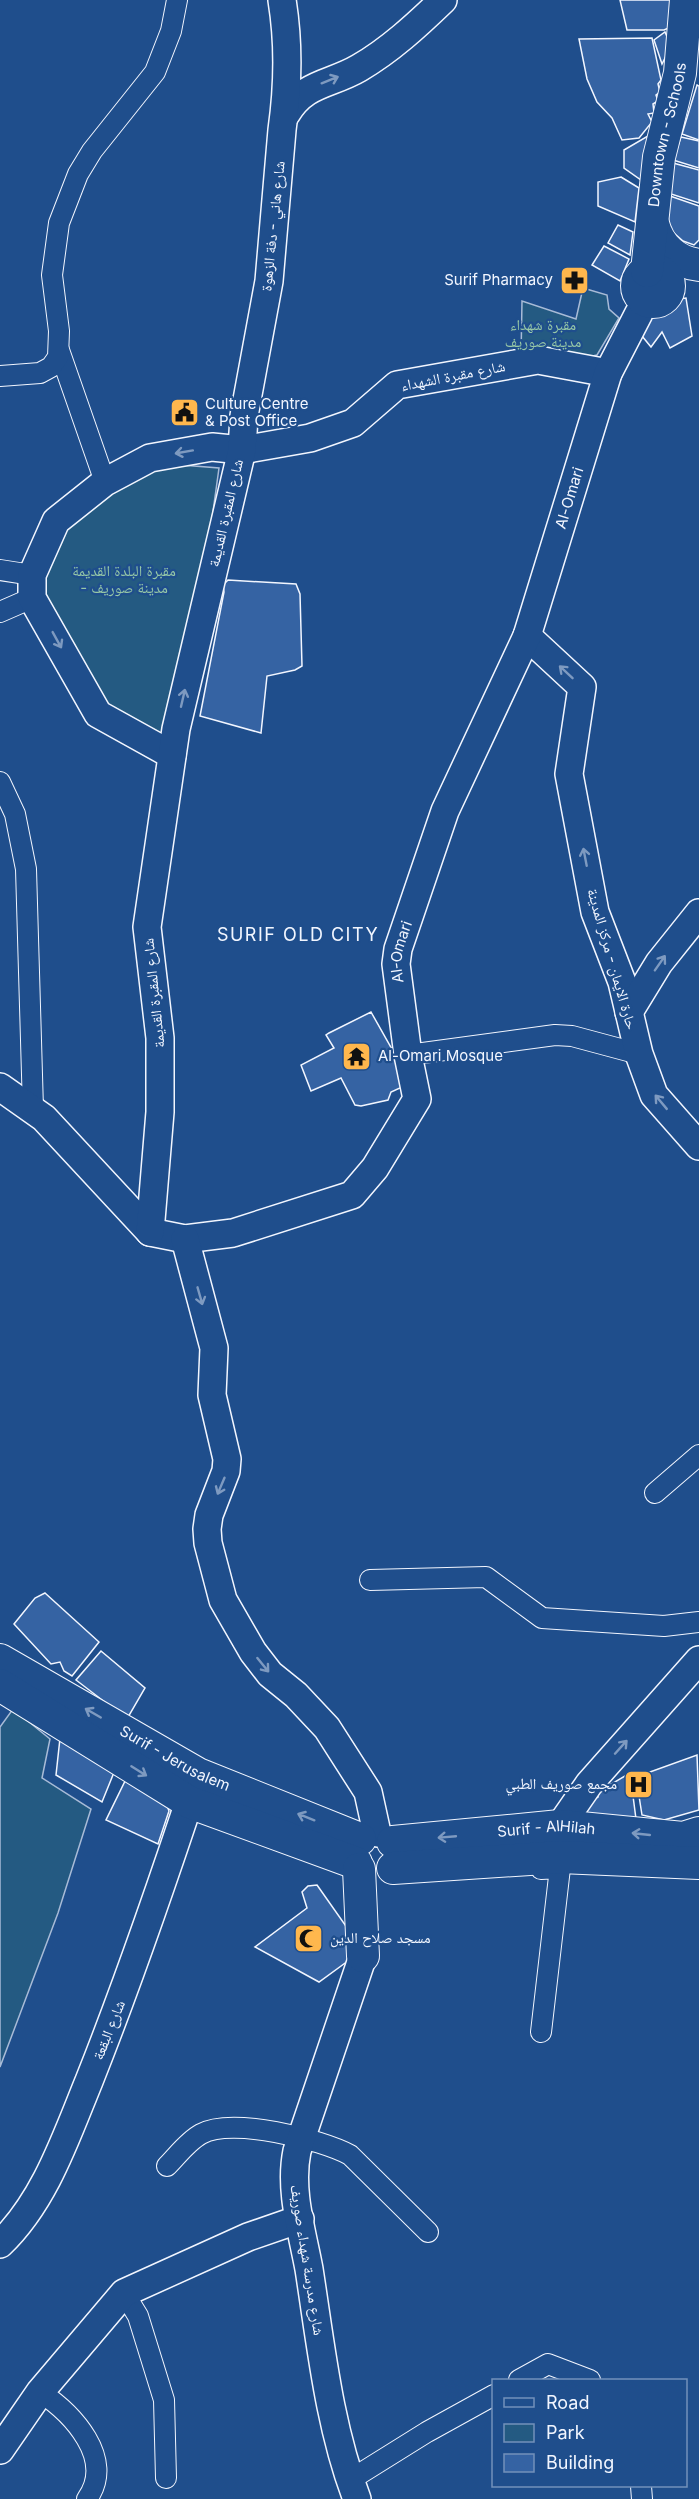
<svg xmlns="http://www.w3.org/2000/svg" width="699" height="2499" font-family="Inter,'Noto Naskh Arabic',sans-serif">
  <rect width="100%" height="100%" fill="#1f4e8c"/>
  <!-- green -->
  <g fill="#245a82" stroke="#a8bbd7" stroke-width="1.5">
    <path d="M583,288L607,295L609,309L619,318L597,355L579,359L521,357L522,301L576,319Z"/>
    <path d="M156,463L219,468L180,751L103,710L38,586L62,524Z"/>
    <path d="M13,1709L50,1739L42,1778L91,1809L58,1913L0,2067V1727Z"/>
  </g>
  <!-- building -->
  <g fill="#3563a3" stroke="#f2f6ff" stroke-width="1.5">
    <path d="M620,0H680V23L664,30H627Z"/>
    <path d="M665,32L671,46L662,64L654,40Z"/>
    <path d="M652,38L661,80L658,84L660,92L656,95L658,101L653,104L654,113L648,114L652,122L639,138L622,140L612,118L597,102L587,79L579,39Z"/>
    <path d="M697,85L699,86V140L682,134Z"/>
    <path d="M653,133L641,180L624,168V150Z"/>
    <path d="M681,137L699,141V168L673,160Z"/>
    <path d="M673,163L699,170V203L668,193Z"/>
    <path d="M621,177L639,188L635,222L598,206V182Z"/>
    <path d="M670,196L699,206V240L694,245L683,241L667,227Z"/>
    <path d="M618,225L633,232L630,255L608,243Z"/>
    <path d="M604,246L629,259L620,281L592,265Z"/>
    <path d="M686,298L692,336L670,348L662,332L651,347L642,336L647,322L670,300Z"/>
    <path d="M228,580L296,584L300,594L302,666L295,670L267,676L261,733L200,716L224,592L223,585Z"/>
    <path d="M371,1012L411,1083L391,1092L388,1100L361,1106L355,1105L341,1078L311,1091L301,1065L334,1048L326,1035L329,1033Z"/>
    <path d="M45,1593L99,1642L72,1676L64,1671L60,1662L51,1664L14,1624L35,1598Z"/>
    <path d="M101,1651L145,1688L127,1719L76,1680Z"/>
    <path d="M61,1729L117,1765L102,1802L56,1775Z"/>
    <path d="M697,1755L699,1810L664,1820L642,1815L636,1777Z"/>
    <path d="M630,1773L636,1819L584,1822L582,1806L598,1797V1792Z"/>
    <path d="M128,1775L162,1792L169,1811L158,1844L106,1820Z"/>
    <path d="M317,1885L348,1929L352,1958L319,1982L255,1947L307,1908L302,1892L308,1886Z"/>
  </g>
  <g fill="none" stroke-linecap="round" stroke-linejoin="round">
    <defs>
      <g id="street">
        <path d="M59,350L105,482"/>
        <path d="M0,376L40,373L51,367L58,357L59,331L52,275L59,223L78,174L92,151L155,72L171,31L177,0"/>
        <path d="M0,570L32,575"/>
        <path d="M0,612L32,598"/>
        <path d="M0,782L15,814L26,869L33,1109"/>
        <path d="M408,1055L555,1035L572,1036L639,1054"/>
        <path d="M655,1493L699,1455"/>
        <path d="M370,1580L486,1577L542,1618L664,1626L699,1622"/>
        <path d="M541,1869L560,1868L541,2032"/>
        <path d="M167,2166C177,2156 188,2141 201,2134C232,2117 320,2139 350,2155L428,2232"/>
        <path d="M124,2293L138,2316L164,2400L166,2478"/>
        <path d="M519,2380L548,2364L590,2380"/>
        <path d="M40,2392C72,2413 116,2459 87,2499"/>
        <path d="M350,2480L427,2432L494,2395"/>
        <path d="M641,2486L642,2499"/>
      </g>
      <g id="secondary">
        <path d="M286,114C305,82 330,85 359,68C390,50 417,25 443,0"/>
        <path d="M527,636L582,687L569,774L595,912L622,982L639,1054L654,1095L699,1146"/>
        <path d="M172,755L98,714L32,598V575L56,521L105,482L150,458L212,447L242,450L310,438L353,423L397,385L538,360L608,373"/>
        <path d="M629,1012L659,963L699,913"/>
        <path id="s1" d="M0,1087L44,1118L150,1232L185,1239L233,1233L352,1195L375,1168L417,1099L408,1055L396,964L398,949L445,811L527,636L608,373L639,313"/>
        <path d="M150,1232L160,1112V1038L147,927L176,729L242,450L244,416L269,281L282,130C288,87 289,43 282,0"/>
        <path d="M185,1239L214,1348L212,1395L227,1459L226,1471L209,1515L207,1529L208,1543L223,1600L253,1652L270,1674L296,1695L327,1728L368,1792L377,1833"/>
        <path d="M560,1826L589,1784L699,1660"/>
        <path d="M0,2244C45,2201 66,2137 89,2081C128,1983 162,1884 195,1784"/>
        <path d="M0,2450L40,2392L124,2293L248,2237L300,2219"/>
        <path d="M357,2499C329,2426 321,2346 309,2269C302,2231 289,2190 297,2151L363,1956"/>
      </g>
      <g id="primary">
        <path d="M653,224C659,247 676,262 699,265"/>
        <circle cx="653" cy="286" r="16"/>
        <path id="s2" d="M647,271L659,157L680,73L686,0"/>
        <path id="s3" d="M0,1660L198,1774L360,1839"/>
        <path d="M0,1685L189,1802L356,1863"/>
        <path id="s4" d="M393,1842L560,1826L683,1838L699,1833"/>
        <path d="M393,1868L560,1857L699,1863"/>
        <path d="M359,1869L363,1956"/>
      </g>
    </defs>
    <!-- street casing -->
    <use href="#street" stroke="#f2f6ff" stroke-width="22"/>
    <!-- secondary casing -->
    <use href="#secondary" stroke="#f2f6ff" stroke-width="30"/>
    <!-- primary casing -->
    <use href="#primary" stroke="#f2f6ff" stroke-width="34"/>
    <!-- street -->
    <use href="#street" stroke="#1f4e8c" stroke-width="20"/>
    <!-- secondary -->
    <use href="#secondary" stroke="#1f4e8c" stroke-width="27"/>
    <!-- primary -->
    <use href="#primary" stroke="#1f4e8c" stroke-width="32"/>
  </g>
  <!-- one-way arrows -->
  <defs><path id="oneway-shaft" d="M-6 0H5M1.5-3L5.5 0L1.5 3" fill="none" stroke-width="1.6" stroke-linecap="round" stroke-linejoin="round" transform="scale(1.5)"/></defs>
  <g stroke="#7e9ac0">
    <use href="#oneway-shaft" transform="translate(330 80) rotate(-22)"/>
    <use href="#oneway-shaft" transform="translate(184 452) rotate(170)"/>
    <use href="#oneway-shaft" transform="translate(57 640) rotate(61)"/>
    <use href="#oneway-shaft" transform="translate(566 672) rotate(-137)"/>
    <use href="#oneway-shaft" transform="translate(183 698) rotate(-77)"/>
    <use href="#oneway-shaft" transform="translate(585 857) rotate(-101)"/>
    <use href="#oneway-shaft" transform="translate(660 963) rotate(-55)"/>
    <use href="#oneway-shaft" transform="translate(661 1102) rotate(-130)"/>
    <use href="#oneway-shaft" transform="translate(200 1296) rotate(74)"/>
    <use href="#oneway-shaft" transform="translate(221 1486) rotate(113)"/>
    <use href="#oneway-shaft" transform="translate(263 1665) rotate(51)"/>
    <use href="#oneway-shaft" transform="translate(93 1713) rotate(-150)"/>
    <use href="#oneway-shaft" transform="translate(621 1747) rotate(-48)"/>
    <use href="#oneway-shaft" transform="translate(139 1771) rotate(32)"/>
    <use href="#oneway-shaft" transform="translate(306 1817) rotate(-158)"/>
    <use href="#oneway-shaft" transform="translate(641 1834) rotate(-174)"/>
    <use href="#oneway-shaft" transform="translate(447 1837) rotate(175)"/>
  </g>
  <!-- icons -->
  <defs>
    <symbol id="pharmacy-square" viewBox="-11 -11 22 22"><rect x="-9" y="-9" width="18" height="18" rx="4" fill="#ffb74d" stroke="#1f4e8c"/><path d="M-2-6h4v4h4v4h-4v4h-4v-4h-4v-4h4Z" fill="#111"/></symbol>
    <symbol id="civic-square" viewBox="-11 -11 22 22"><rect x="-9" y="-9" width="18" height="18" rx="4" fill="#ffb74d" stroke="#1f4e8c"/><path d="M-.6-6.5H3V-4.5H.6V-3L4-1V1h2V6H-6V1h2V-1L-.6-3ZM-1.2 2.5V6h2.4V2.5Z" fill="#111"/></symbol>
    <symbol id="temple-square" viewBox="-11 -11 22 22"><rect x="-9" y="-9" width="18" height="18" rx="4" fill="#ffb74d" stroke="#1f4e8c"/><path d="M0-6L5-2H3V0L6.5 2.5H4V6H1.5V3h-3V6H-4V2.5H-6.5L-3 0V-2H-5Z" fill="#111"/></symbol>
    <symbol id="hospital-square" viewBox="-11 -11 22 22"><rect x="-9" y="-9" width="18" height="18" rx="4" fill="#ffb74d" stroke="#1f4e8c"/><path d="M-5-5h3v3.5h4V-5h3V5h-3V1.5h-4V5h-3Z" fill="#111"/></symbol>
    <symbol id="mosque-square" viewBox="-11 -11 22 22"><rect x="-9" y="-9" width="18" height="18" rx="4" fill="#ffb74d" stroke="#1f4e8c"/><path d="M3.5-4.9A6 6 0 1 0 3.5 4.9A5 5 0 1 1 3.5-4.9Z" fill="#111"/></symbol>
  </defs>
  <g fill-rule="evenodd">
    <use href="#pharmacy-square" x="558" y="264" width="33" height="33"/>
    <use href="#civic-square" x="168" y="396" width="33" height="33"/>
    <use href="#temple-square" x="340" y="1040" width="33" height="33"/>
    <use href="#hospital-square" x="622" y="1768" width="33" height="33"/>
    <use href="#mosque-square" x="292" y="1922" width="33" height="33"/>
  </g>
  <g text-anchor="middle" stroke-width="4.5" stroke-linejoin="round" paint-order="stroke">
    <!-- street labels -->
    <g font-size="15" fill="#f2f6ff" stroke="#1f4e8c">
      <text dy="5" stroke="none"><textPath href="#s2" startOffset="138">Downtown - Schools</textPath></text>
      <text transform="translate(273 226) rotate(-84)" y="5">شارع هاني - دفة الزهوة</text>
      <text transform="translate(453 376) rotate(-11)" y="5">شارع مقبرة الشهداء</text>
      <text dy="5" stroke="none"><textPath href="#s1" startOffset="1170">Al-Omari</textPath></text>
      <text transform="translate(226 513) rotate(-77)" y="5">شارع المقبرة القديمة</text>
      <text dy="5" stroke="none"><textPath href="#s1" startOffset="684">Al-Omari</textPath></text>
      <text transform="translate(612 959) rotate(74)" y="5">حارة الايمان - مركز المدينة</text>
      <text transform="translate(154 993) rotate(-96)" y="5">شارع المقبرة القديمة</text>
      <text dy="5" stroke="none"><textPath href="#s3" startOffset="201">Surif - Jerusalem</textPath></text>
      <text dy="5" stroke="none"><textPath href="#s4" startOffset="154">Surif - AlHilah</textPath></text>
      <text transform="translate(109 2030) rotate(-68)" y="5">شارع البقعة</text>
      <text transform="translate(307 2260) rotate(81)" y="5">شارع مدرسة شهداء صوريف</text>
    </g>
    <!-- poi labels -->
    <g font-size="15" fill="#f2f6ff" stroke="#1f4e8c" text-anchor="start">
      <text x="553" y="285" text-anchor="end">Surif Pharmacy</text>
      <text x="205" y="409">Culture Centre<tspan x="205" dy="17">&amp; Post Office</tspan></text>
      <text x="378" y="1061">Al-Omari Mosque</text>
      <text x="617" y="1789" text-anchor="end">مجمع صوريف الطبي</text>
      <text x="330" y="1943">مسجد صلاح الدين</text>
    </g>
    <!-- park labels -->
    <g font-size="15" fill="#97c8a6" stroke="#1f4e8c">
      <text x="543" y="330">مقبرة شهداء<tspan x="543" dy="17">مدينة صوريف</tspan></text>
      <text x="124" y="576">مقبرة البلدة القديمة<tspan x="124" dy="17">- مدينة صوريف</tspan></text>
    </g>
    <!-- quarter labels -->
    <g font-size="18" letter-spacing="1.5" fill="#f2f6ff" stroke="#1f4e8c">
      <text x="298" y="941">SURIF OLD CITY</text>
    </g>
  </g>
  <!-- legend -->
  <rect x="492" y="2379" width="195" height="108" fill="#1f4e8c" stroke="#7391ba" stroke-width="1.5"/>
  <rect x="504" y="2398" width="30" height="9" fill="#1f4e8c" stroke="#7391ba" stroke-width="1.5"/>
  <text x="546" y="2409" font-size="18" fill="#f2f6ff">Road</text>
  <rect x="504" y="2424" width="30" height="18" fill="#245a82" stroke="#7391ba" stroke-width="1.5"/>
  <text x="546" y="2439" font-size="18" fill="#f2f6ff">Park</text>
  <rect x="504" y="2454" width="30" height="18" fill="#3563a3" stroke="#7391ba" stroke-width="1.5"/>
  <text x="546" y="2469" font-size="18" fill="#f2f6ff">Building</text>
</svg>
